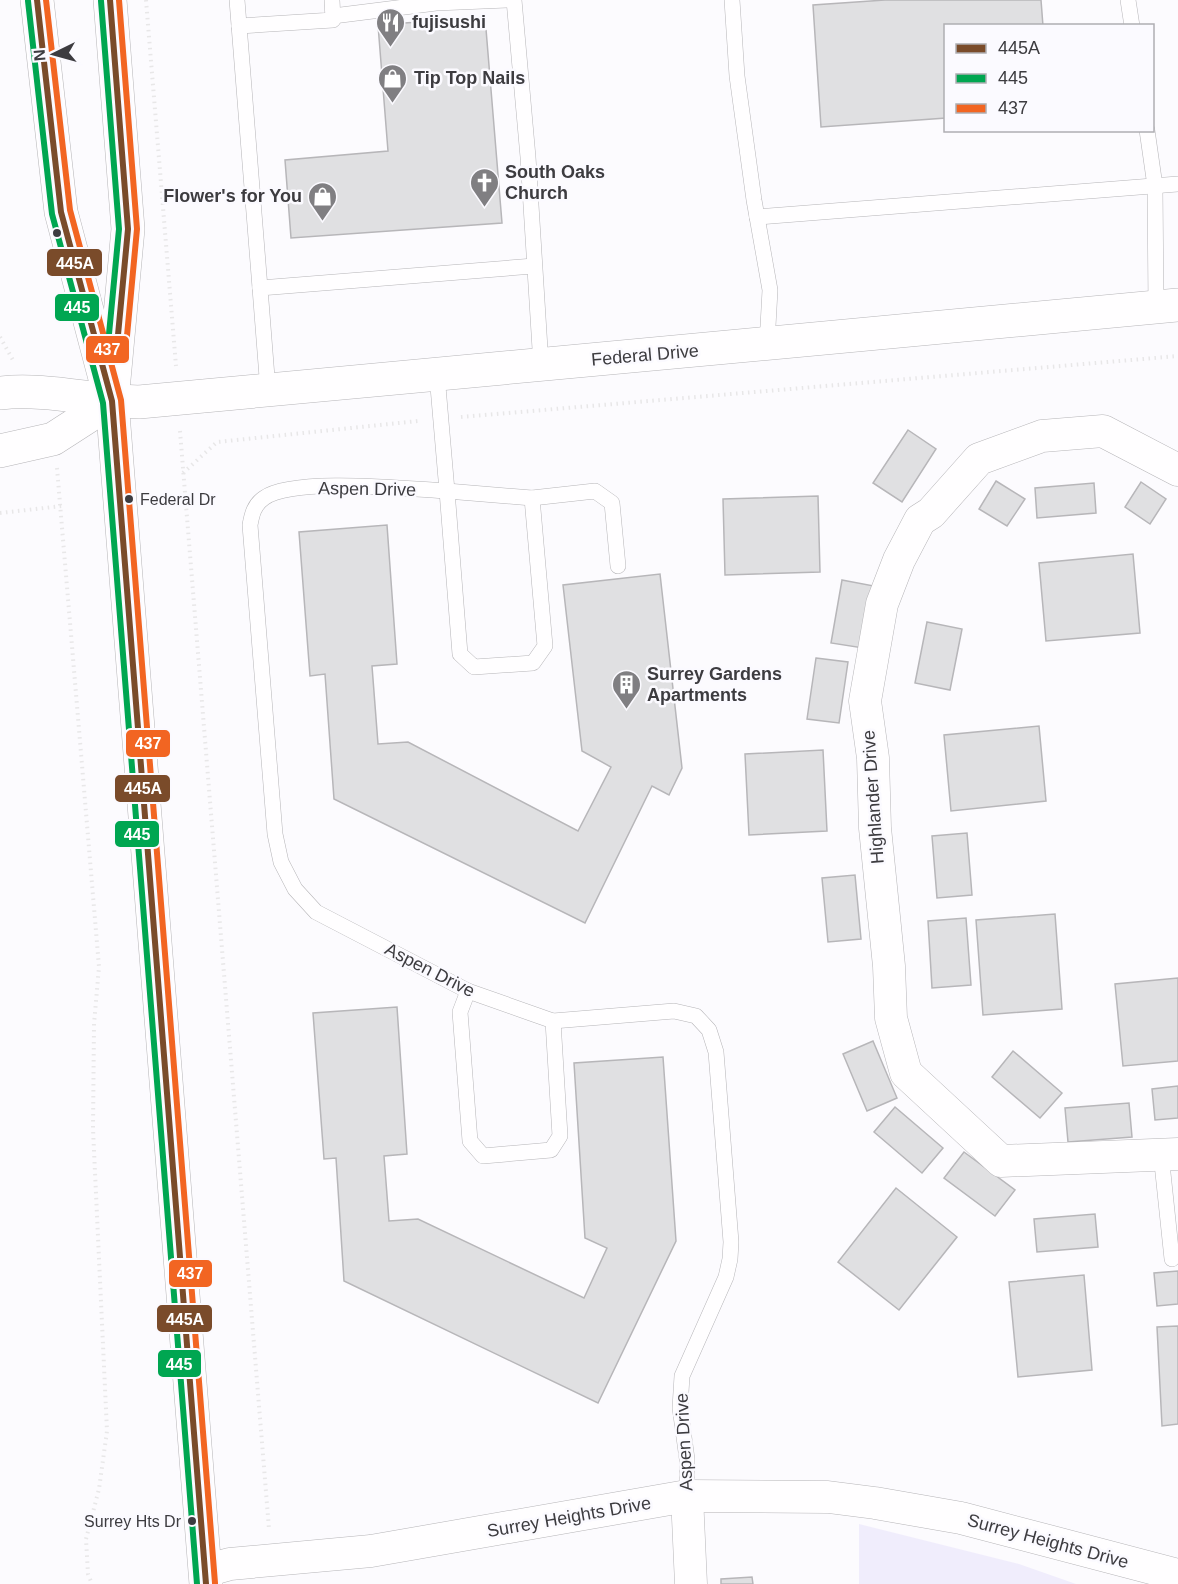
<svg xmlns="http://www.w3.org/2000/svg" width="1178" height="1584" font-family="Arial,sans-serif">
  <rect width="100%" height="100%" fill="#fcfbfe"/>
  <!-- green -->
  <path fill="#f0edfc" d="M859,1524L1019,1564L1076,1584H859Z"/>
  <!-- building -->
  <g fill="#e0e0e2" stroke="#b7b6b9" stroke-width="1.5">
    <path d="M885,0H1041L1043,26H946V118L821,127L813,5Z"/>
    <path d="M485,17L502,223L291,238L285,160L388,151L378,25Z"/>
    <path d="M908,430L936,449L902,502L873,483Z"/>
    <path d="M996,481L1025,499L1007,526L979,509Z"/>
    <path d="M1141,482L1166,499L1150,524L1125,507Z"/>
    <path d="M1094,483L1096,513L1037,518L1035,488Z"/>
    <path d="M818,496L820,572L725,575L723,499Z"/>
    <path d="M387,525L397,664L372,666L378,744L408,742L578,831L611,767L582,751L563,585L660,574L682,768L669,795L652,786L585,923L334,799L325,674L310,676L299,532Z"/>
    <path d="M1133,554L1140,633L1046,641L1039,563Z"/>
    <path d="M842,580L874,586L863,648L831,643Z"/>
    <path d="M927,622L962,629L950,690L915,683Z"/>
    <path d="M816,658L848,662L839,723L807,719Z"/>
    <path d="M1039,726L1046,801L951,811L944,735Z"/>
    <path d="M823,750L827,831L749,835L745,754Z"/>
    <path d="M967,833L972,895L937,898L932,836Z"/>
    <path d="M855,875L861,939L828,942L822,878Z"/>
    <path d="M1055,914L1062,1009L983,1015L976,920Z"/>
    <path d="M966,918L971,985L932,988L928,921Z"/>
    <path d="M1178,978V1061L1123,1066L1115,984Z"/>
    <path d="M397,1007L407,1154L384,1156L389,1221L418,1219L584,1298L607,1248L585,1238L574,1063L663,1057L676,1241L598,1403L344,1281L336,1158L324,1159L313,1013Z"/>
    <path d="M873,1041L897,1098L867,1111L843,1054Z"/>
    <path d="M1013,1051L1062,1093L1040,1118L992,1077Z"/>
    <path d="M1178,1086V1118L1155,1120L1152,1089Z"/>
    <path d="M1129,1103L1132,1137L1068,1142L1065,1108Z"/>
    <path d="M895,1107L943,1148L922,1173L874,1132Z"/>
    <path d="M964,1152L1015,1190L995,1216L944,1178Z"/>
    <path d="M896,1188L957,1237L899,1310L838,1262Z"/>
    <path d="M1095,1214L1098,1247L1037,1252L1034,1219Z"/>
    <path d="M1178,1271V1304L1157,1306L1154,1273Z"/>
    <path d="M1084,1275L1092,1370L1018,1377L1009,1282Z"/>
    <path d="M1178,1326V1424L1162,1426L1157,1327Z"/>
    <path d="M752,1577L753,1584H721V1579Z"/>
  </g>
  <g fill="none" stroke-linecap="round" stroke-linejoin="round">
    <defs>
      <g id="service">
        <path d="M237,0L260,288"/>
        <path d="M514,0L528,157L541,365"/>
        <path d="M732,0L737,76L754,200L770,290L767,344"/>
        <path d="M1128,0L1132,26"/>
        <path d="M333,16L436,3L507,0"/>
        <path d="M239,26L333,20L332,0"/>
        <path d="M1147,130L1155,186L1156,307"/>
        <path d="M757,217L1178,184"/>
        <path d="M437,375L447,491C408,489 293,477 264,498C254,505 252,514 250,525L275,834L281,862L295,889L316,912L468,991L553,1021L674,1011L696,1016L709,1030L716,1052L731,1242L730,1259L726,1277L682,1376L680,1408L687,1459V1496"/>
        <path d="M268,390L260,288L534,266"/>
        <path d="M447,491L532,498L545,646L533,663L474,667L460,654Z"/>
        <path d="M532,498L595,491L612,503L618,566"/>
        <path d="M468,991L460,1012L470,1141L483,1156L551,1150L560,1136L553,1021"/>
        <path d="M1161,1154L1172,1259"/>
      </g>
      <g id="minor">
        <path d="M1178,470L1103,431L1042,436L979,459L931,513L920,520L899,560L882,604L865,701L873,758L875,828L889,966L891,1018L906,1073L1001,1161L1178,1154"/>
        <path d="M687,1496L691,1584"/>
        <path d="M205,1571L230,1564L371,1551L687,1496L828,1497L875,1503L961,1518L1178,1575"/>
      </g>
      <g id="tertiary">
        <path d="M0,393C47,388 92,401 139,402L1178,305"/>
        <path d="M0,451L53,439L112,401"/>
      </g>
      <g id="secondary">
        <path d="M37,0L61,212L106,382"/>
        <path d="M110,0L128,229L112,401L206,1584"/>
      </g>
    </defs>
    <!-- service casing -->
    <use href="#service" stroke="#b6b5b8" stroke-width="16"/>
    <!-- minor casing -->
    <use href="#minor" stroke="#b6b5b8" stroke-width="33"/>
    <!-- tertiary casing -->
    <use href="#tertiary" stroke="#b6b5b8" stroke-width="34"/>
    <!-- secondary casing -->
    <use href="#secondary" stroke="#b6b5b8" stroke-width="34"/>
    <!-- path -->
    <g stroke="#e8e7e8" stroke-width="4" stroke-dasharray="1.5 4.5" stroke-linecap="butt">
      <path d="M146,0L176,366"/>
      <path d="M0,337L13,360"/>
      <path d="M461,417L1178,356"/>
      <path d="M180,431L269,1529"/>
      <path d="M57,468L99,967L94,1024L93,1129L107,1431L99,1489L86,1539L88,1574L92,1584"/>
      <path d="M183,473L217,442L418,421"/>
      <path d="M0,513L62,506"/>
    </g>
    <!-- service -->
    <use href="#service" stroke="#fffeff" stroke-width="15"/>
    <!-- minor -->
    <use href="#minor" stroke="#fffeff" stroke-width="32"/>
    <!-- tertiary -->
    <use href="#tertiary" stroke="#fffeff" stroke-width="33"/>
    <!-- secondary -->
    <use href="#secondary" stroke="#fffeff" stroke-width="33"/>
    <defs>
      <g id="bus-1">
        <path d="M37,0L61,212L112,401L206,1584"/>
        <path d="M110,0L128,229L116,356"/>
      </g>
      <g id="bus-2">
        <path d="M28,1L52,214L103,403L197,1584"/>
        <path d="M101,1L119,229L107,355"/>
      </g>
      <g id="bus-3">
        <path d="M46,0L70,210L121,400L215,1583"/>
        <path d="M119,0L137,229L125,357"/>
      </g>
    </defs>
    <!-- bus-1 casing -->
    <use href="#bus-1" stroke="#fbfaff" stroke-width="10"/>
    <!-- bus-2 casing -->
    <use href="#bus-2" stroke="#fbfaff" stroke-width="10"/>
    <!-- bus-3 casing -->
    <use href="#bus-3" stroke="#fbfaff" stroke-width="10"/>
    <!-- bus-1 -->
    <use href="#bus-1" stroke="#7a4b2a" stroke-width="6"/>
    <!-- bus-2 -->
    <use href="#bus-2" stroke="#00a651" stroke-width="6"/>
    <!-- bus-3 -->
    <use href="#bus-3" stroke="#f26522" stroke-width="6"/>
  </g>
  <!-- icons -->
  <defs>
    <symbol id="restaurant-pin" viewBox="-11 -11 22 30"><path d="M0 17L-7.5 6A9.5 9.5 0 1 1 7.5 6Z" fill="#807f82" stroke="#fbfaff"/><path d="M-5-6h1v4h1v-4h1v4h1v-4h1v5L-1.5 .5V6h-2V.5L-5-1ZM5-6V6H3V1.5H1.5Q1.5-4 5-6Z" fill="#fff"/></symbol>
    <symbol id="shop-pin" viewBox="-11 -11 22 30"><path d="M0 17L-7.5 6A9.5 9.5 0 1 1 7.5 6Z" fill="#807f82" stroke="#fbfaff"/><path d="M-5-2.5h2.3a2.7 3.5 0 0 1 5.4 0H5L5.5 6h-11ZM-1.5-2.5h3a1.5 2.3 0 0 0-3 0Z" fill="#fff"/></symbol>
    <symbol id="church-pin" viewBox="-11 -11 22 30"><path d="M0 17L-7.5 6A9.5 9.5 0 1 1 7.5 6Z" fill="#807f82" stroke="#fbfaff"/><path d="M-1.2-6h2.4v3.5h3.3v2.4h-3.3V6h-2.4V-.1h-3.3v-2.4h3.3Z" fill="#fff"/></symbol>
    <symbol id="building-pin" viewBox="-11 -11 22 30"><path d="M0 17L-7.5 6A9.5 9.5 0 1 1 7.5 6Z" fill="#807f82" stroke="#fbfaff"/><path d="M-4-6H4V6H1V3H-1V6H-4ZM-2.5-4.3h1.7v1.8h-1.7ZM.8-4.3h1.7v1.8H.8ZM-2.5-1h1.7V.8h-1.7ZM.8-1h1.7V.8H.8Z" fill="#fff"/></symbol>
  </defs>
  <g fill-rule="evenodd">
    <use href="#restaurant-pin" x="374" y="6" width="33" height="45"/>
    <use href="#shop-pin" x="376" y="62" width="33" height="45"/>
    <use href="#church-pin" x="468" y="166" width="33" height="45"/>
    <use href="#shop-pin" x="306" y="180" width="33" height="45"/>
    <use href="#building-pin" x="610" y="668" width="33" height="45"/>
  </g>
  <!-- markers -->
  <g fill="#3d3c40" stroke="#fbfaff" stroke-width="2">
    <circle cx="57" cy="233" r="5"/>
    <circle cx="129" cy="499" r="5"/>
    <circle cx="192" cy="1521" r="5"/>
  </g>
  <g text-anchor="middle" stroke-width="5" stroke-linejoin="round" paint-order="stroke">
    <!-- bus labels -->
    <g font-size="16" fill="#3d3c40" stroke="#fbfaff" text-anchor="start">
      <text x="140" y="505">Federal Dr</text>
      <text x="181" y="1527" text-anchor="end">Surrey Hts Dr</text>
    </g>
    <!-- poi labels -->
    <g font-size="18" font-weight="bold" fill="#3d3c40" stroke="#fbfaff" text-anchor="start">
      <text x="412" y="28">fujisushi</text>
      <text x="414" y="84">Tip Top Nails</text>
      <text x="505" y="178">South Oaks<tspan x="505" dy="21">Church</tspan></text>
      <text x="302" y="202" text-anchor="end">Flower's for You</text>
      <text x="647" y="680">Surrey Gardens<tspan x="647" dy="21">Apartments</tspan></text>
    </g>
    <!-- street labels -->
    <g font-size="18" fill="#3d3c40" stroke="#fbfaff">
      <text transform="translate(645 355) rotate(-5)" y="6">Federal Drive</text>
      <text transform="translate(367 489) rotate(1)" y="6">Aspen Drive</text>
      <text transform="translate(873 797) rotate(-94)" y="6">Highlander Drive</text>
      <text transform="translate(430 970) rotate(27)" y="6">Aspen Drive</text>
      <text transform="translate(684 1442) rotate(-93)" y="6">Aspen Drive</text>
      <text transform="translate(569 1517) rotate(-10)" y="6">Surrey Heights Drive</text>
      <text transform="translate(1048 1541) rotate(15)" y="6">Surrey Heights Drive</text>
    </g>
  </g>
  <g stroke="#fbfaff" stroke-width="2">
    <rect x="46" y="248" width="57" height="29" rx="6" fill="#7a4b2a"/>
    <rect x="54" y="293" width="46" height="29" rx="6" fill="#00a651"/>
    <rect x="85" y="335" width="45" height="29" rx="6" fill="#f26522"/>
    <rect x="125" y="729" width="46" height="29" rx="6" fill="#f26522"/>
    <rect x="114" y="774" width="57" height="29" rx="6" fill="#7a4b2a"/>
    <rect x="114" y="820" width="46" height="28" rx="6" fill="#00a651"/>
    <rect x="168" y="1259" width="45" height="29" rx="6" fill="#f26522"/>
    <rect x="156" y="1304" width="57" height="29" rx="6" fill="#7a4b2a"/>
    <rect x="157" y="1349" width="45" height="29" rx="6" fill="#00a651"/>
  </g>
  <g font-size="16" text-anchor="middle" font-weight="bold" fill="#fff">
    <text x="75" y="269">445A</text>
    <text x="77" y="313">445</text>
    <text x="107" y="355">437</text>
    <text x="148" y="749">437</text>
    <text x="143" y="794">445A</text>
    <text x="137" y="840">445</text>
    <text x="190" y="1279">437</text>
    <text x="185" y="1325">445A</text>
    <text x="179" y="1370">445</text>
  </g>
  <!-- legend -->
  <rect x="944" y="24" width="210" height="108" fill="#fbfaff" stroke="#afaeb3" stroke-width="1.5"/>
  <rect x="956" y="44" width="30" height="9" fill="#7a4b2a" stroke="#afaeb3" stroke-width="1.5"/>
  <text x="998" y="54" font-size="18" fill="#3d3c40">445A</text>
  <rect x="956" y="74" width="30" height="9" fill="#00a651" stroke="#afaeb3" stroke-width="1.5"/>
  <text x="998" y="84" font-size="18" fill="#3d3c40">445</text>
  <rect x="956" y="104" width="30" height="9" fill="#f26522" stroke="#afaeb3" stroke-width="1.5"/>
  <text x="998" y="114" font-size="18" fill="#3d3c40">437</text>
  <!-- north arrow -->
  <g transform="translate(54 54) rotate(265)" stroke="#fbfaff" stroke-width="4.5" paint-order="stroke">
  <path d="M0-4.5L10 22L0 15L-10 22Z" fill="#3d3c40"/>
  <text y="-9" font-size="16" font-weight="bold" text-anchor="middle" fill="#3d3c40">N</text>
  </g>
</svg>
